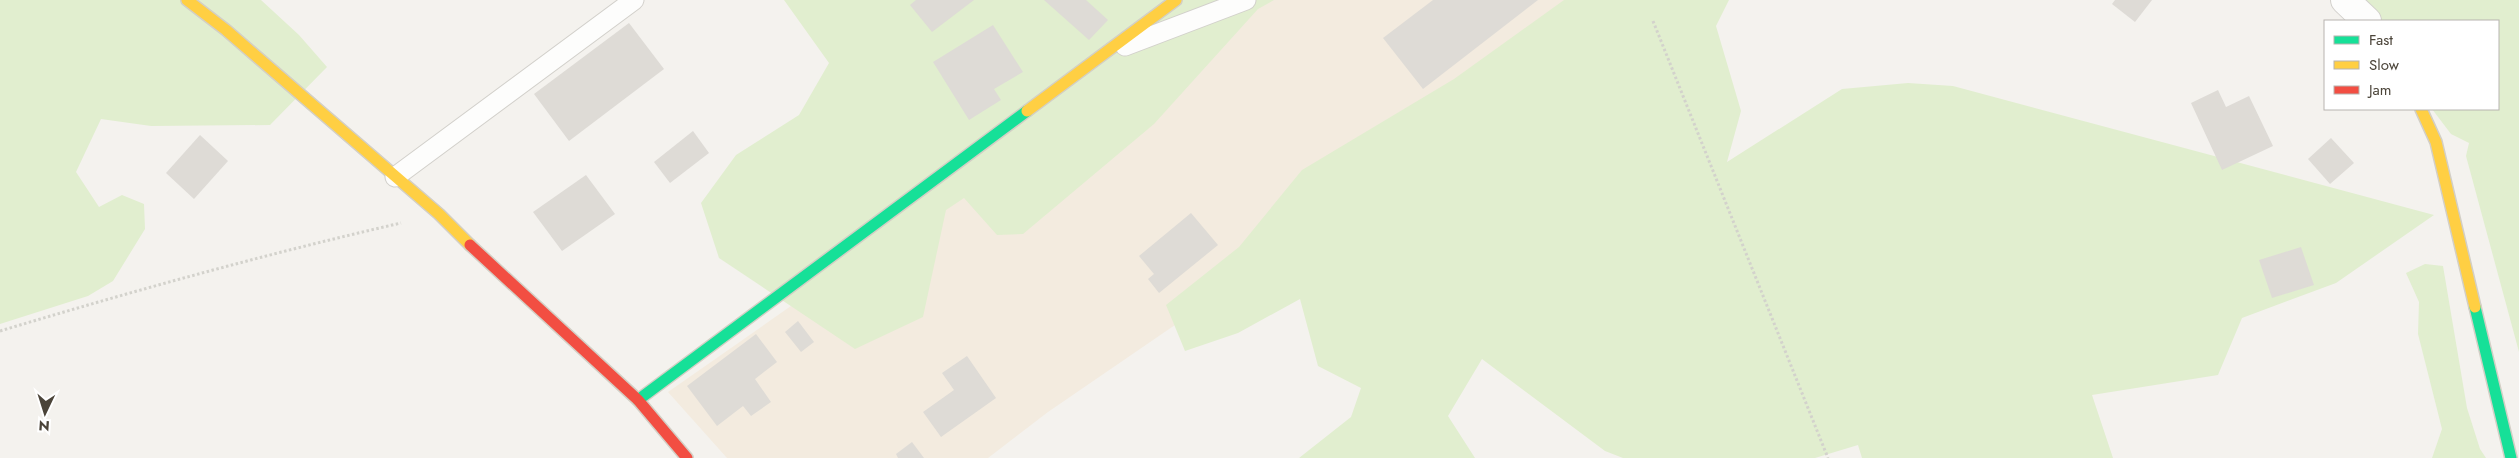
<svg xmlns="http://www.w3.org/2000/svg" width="2519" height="458" font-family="Jost,sans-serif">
  <rect width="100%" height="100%" fill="#f4f2ee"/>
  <!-- commercial -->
  <path fill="#f3ebdf" d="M1236,0H1628L1277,255L1048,412L988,458H727L668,392L904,227Z"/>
  <!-- green -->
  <g fill="#e1eecf">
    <path d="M0,0H261L299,35L327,67L270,125L151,126L101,119L76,172L99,207L122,195L144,204L145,229L113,281L88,296L0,324Z"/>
    <path d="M784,0H1274L1258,9L1154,124L1023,234L997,235L964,198L946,210L923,317L855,349L719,258L701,203L736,155L799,115L829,63Z"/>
    <path d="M1564,0H1729L1716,26L1741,111L1727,162L1842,89L1908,83L1953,86L2434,215L2336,283L2242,318L2218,375L2092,395L2113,458H1862L1858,445L1815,458H1623L1605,451L1482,359L1448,416L1475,458H1299L1351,417L1361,388L1318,366L1300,299L1238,333L1185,351L1166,305L1239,247L1302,170L1454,79Z"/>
    <path d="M2361,0H2519V352L2466,156L2469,143L2451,134L2432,109H2498V21H2383Z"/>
    <path d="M2425,264L2443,266L2467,408L2480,449L2486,458H2432L2442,429L2418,334L2419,302L2406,273Z"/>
  </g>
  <!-- building -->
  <g fill="#dedbd6">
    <path d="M916,0H974L932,32L910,5Z"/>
    <path d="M1044,0H1086L1108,20L1089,40Z"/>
    <path d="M1433,0H1538L1423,89L1383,38Z"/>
    <path d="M2115,0H2152L2135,22L2112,4Z"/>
    <path d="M629,23L664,69L569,141L534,94Z"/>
    <path d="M993,25L1023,72L994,89L1001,100L969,120L933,62Z"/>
    <path d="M2218,90L2226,107L2249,96L2273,146L2222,170L2191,103Z"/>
    <path d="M693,131L709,153L670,183L654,162Z"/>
    <path d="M200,135L228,161L194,199L166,173Z"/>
    <path d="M2331,138L2354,163L2330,184L2308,159Z"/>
    <path d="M586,175L615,214L562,251L533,212Z"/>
    <path d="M1191,213L1218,245L1159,293L1148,279L1154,274L1139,256Z"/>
    <path d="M2301,247L2314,285L2272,298L2259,260Z"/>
    <path d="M798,321L814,342L801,352L785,332Z"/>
    <path d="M756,334L777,362L755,379L771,402L751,416L743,406L717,426L687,386Z"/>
    <path d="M967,356L996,398L941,437L923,412L954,390L942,373Z"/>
    <path d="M912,442L924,458H898L896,454Z"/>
  </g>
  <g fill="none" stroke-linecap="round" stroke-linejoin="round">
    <defs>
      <g id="lane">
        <path d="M1125,46L1246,0"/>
        <path d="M395,177L634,0"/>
      </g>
      <path id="street" d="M2345,0L2367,21"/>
      <g id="fast">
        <path d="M2475,307L2511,458"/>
        <path d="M638,400L1027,111"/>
      </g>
      <g id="slow">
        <path d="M187,0L226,30L439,214L470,245"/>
        <path d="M2421,109L2436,142L2475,307"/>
        <path d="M1027,111L1176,0"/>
      </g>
      <path id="jam" d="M470,245L638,400L687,458"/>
    </defs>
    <!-- lane casing -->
    <use href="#lane" stroke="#d2d0cb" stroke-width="21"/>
    <!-- street casing -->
    <use href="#street" stroke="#d2d0cb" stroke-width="30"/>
    <!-- fast casing -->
    <use href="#fast" stroke="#d3cfc5" stroke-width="14"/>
    <!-- slow casing -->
    <use href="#slow" stroke="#d3cfc5" stroke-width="14"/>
    <!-- jam casing -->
    <use href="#jam" stroke="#d3cfc5" stroke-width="14"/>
    <!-- path -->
    <g stroke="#d3d2cc" stroke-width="3" stroke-dasharray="2.5 2.5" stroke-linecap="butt">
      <path d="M1653,21L1828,458"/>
      <path d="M0,331C133,291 266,254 401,223"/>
    </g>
    <!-- lane -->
    <use href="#lane" stroke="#fdfdfc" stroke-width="19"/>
    <!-- street -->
    <use href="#street" stroke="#fdfdfc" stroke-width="28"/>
    <!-- fast -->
    <use href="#fast" stroke="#16e098" stroke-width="11"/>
    <!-- slow -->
    <use href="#slow" stroke="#ffcf43" stroke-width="11"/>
    <!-- jam -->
    <use href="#jam" stroke="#f24e42" stroke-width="11"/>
  </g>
  <!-- legend -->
  <rect x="2324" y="20" width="175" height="90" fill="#ffffff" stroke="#b7b4b0"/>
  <rect x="2334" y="36" width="25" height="8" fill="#16e098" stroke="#b7b4b0"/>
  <text x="2369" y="45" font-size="15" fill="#4b4439">Fast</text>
  <rect x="2334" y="61" width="25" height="8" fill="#ffcf43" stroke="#b7b4b0"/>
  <text x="2369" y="70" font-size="15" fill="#4b4439">Slow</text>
  <rect x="2334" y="86" width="25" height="8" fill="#f24e42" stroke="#b7b4b0"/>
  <text x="2369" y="95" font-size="15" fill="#4b4439">Jam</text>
  <!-- north arrow -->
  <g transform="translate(45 413) rotate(184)" stroke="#ffffff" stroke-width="4" paint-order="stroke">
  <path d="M0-4L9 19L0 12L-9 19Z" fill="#4b4439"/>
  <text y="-8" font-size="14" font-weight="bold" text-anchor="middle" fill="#4b4439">N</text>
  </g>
</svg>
